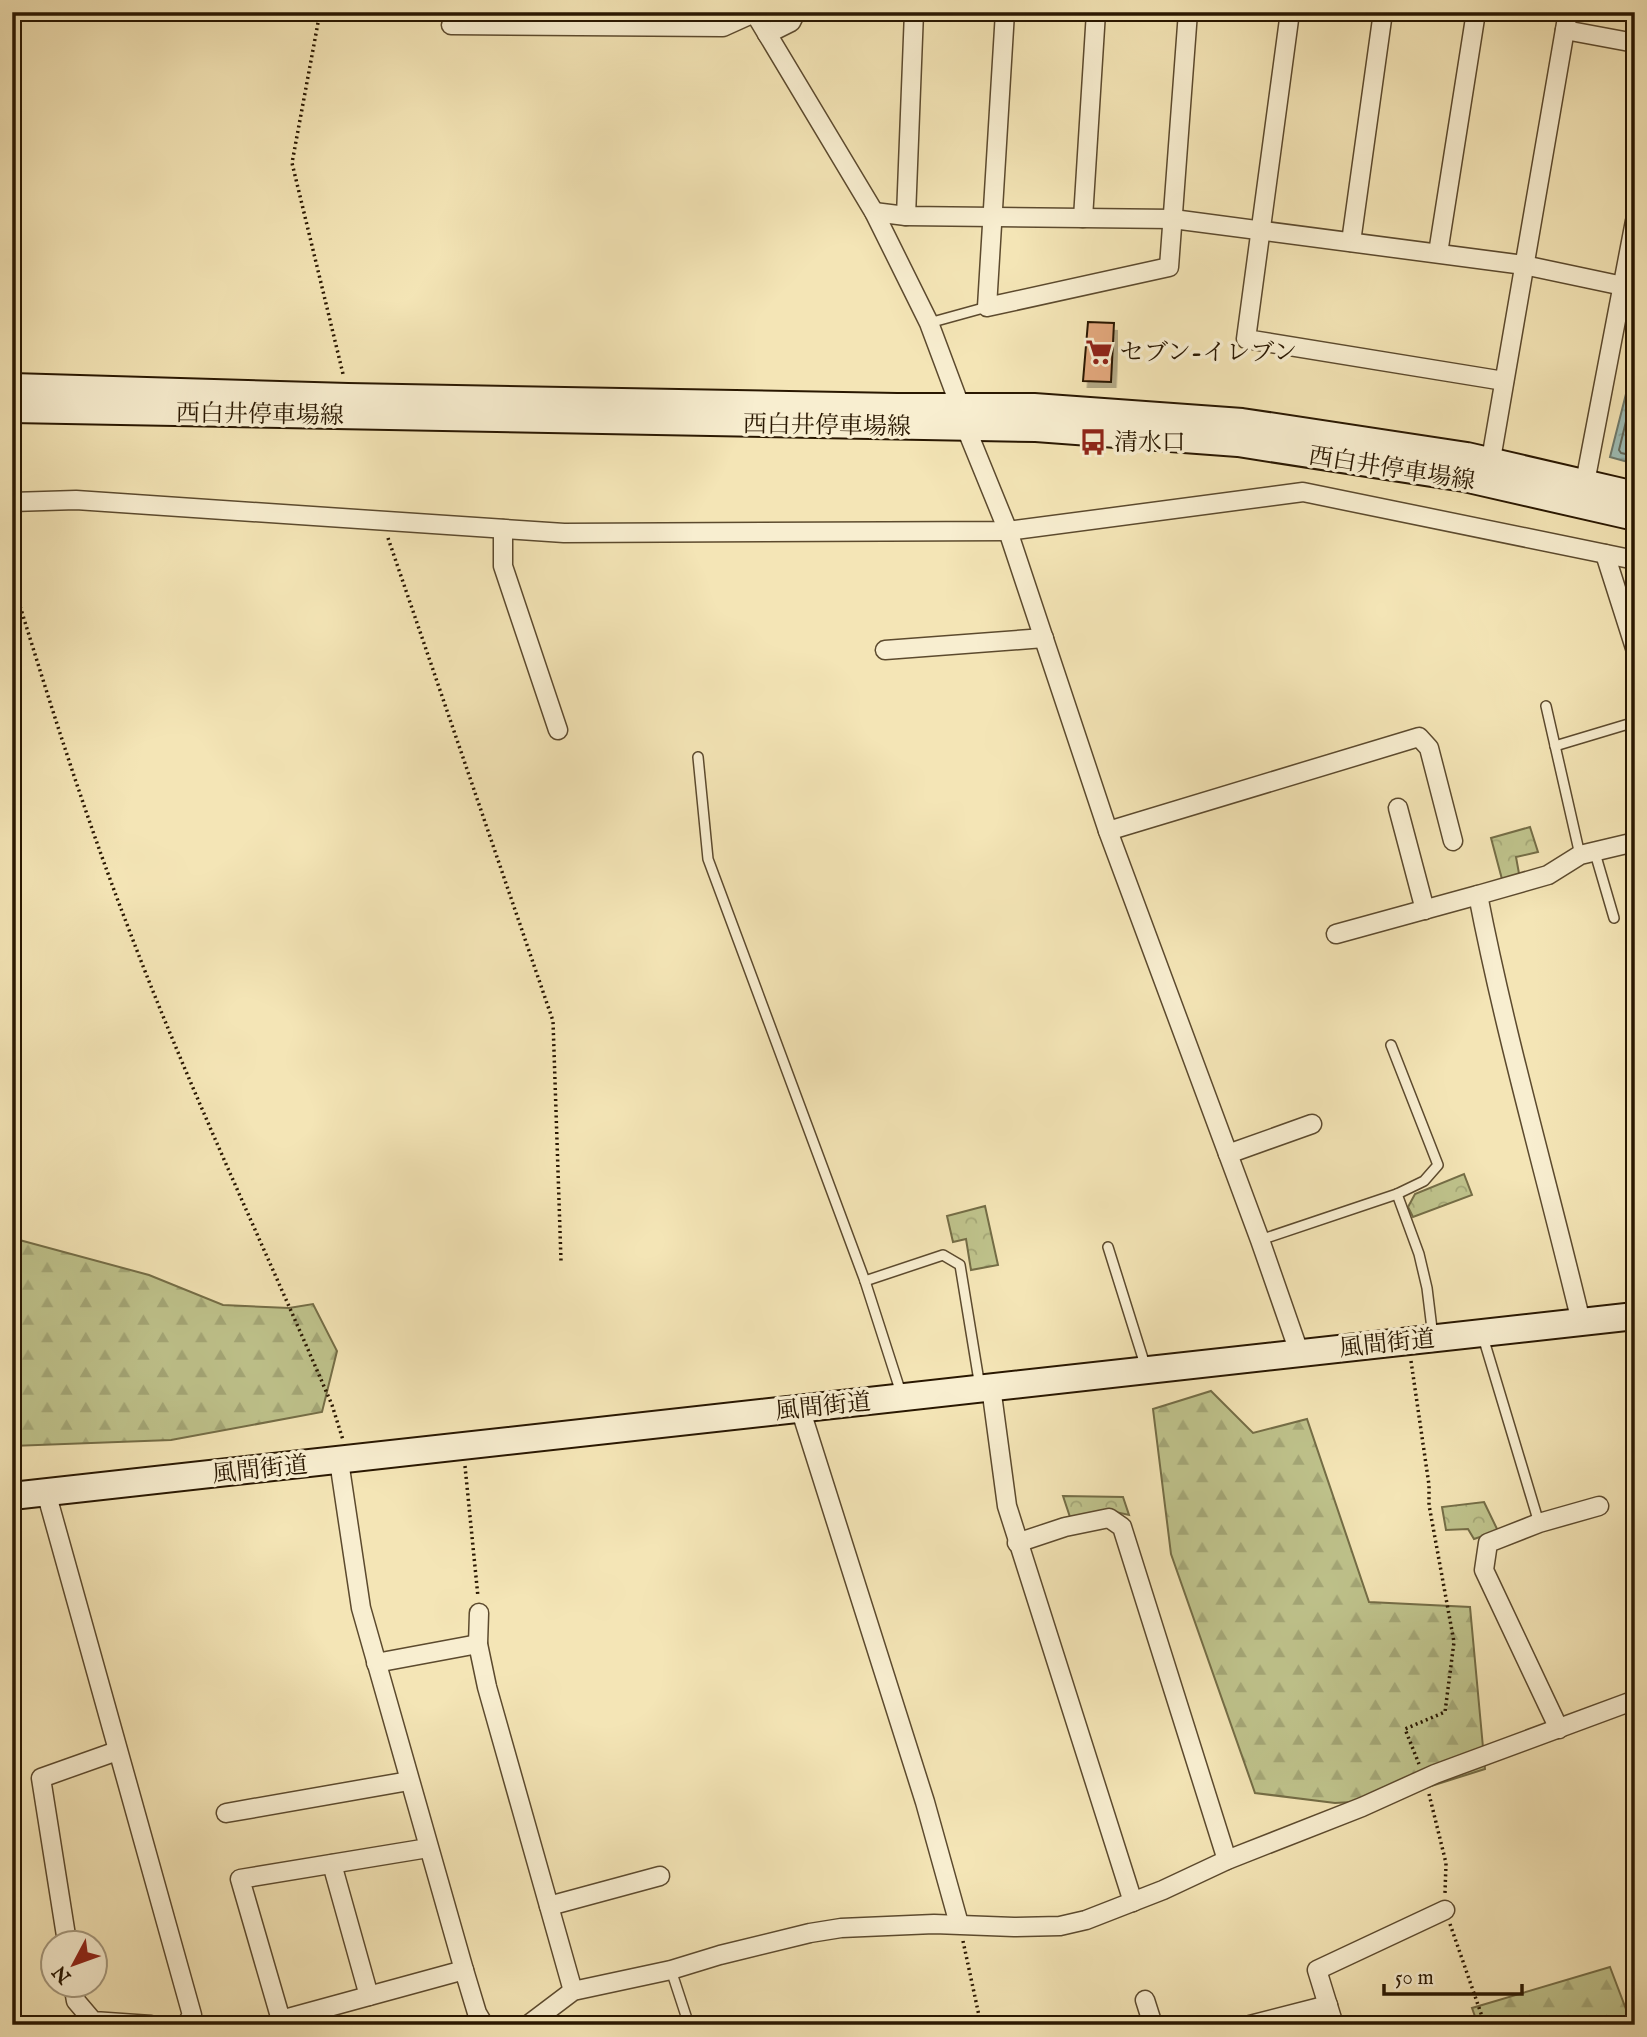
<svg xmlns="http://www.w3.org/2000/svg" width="1647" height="2037" font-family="'IM FELL English','Noto Serif JP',serif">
  <defs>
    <pattern id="forest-firs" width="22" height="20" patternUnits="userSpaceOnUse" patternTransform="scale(1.75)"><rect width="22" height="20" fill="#bfc38c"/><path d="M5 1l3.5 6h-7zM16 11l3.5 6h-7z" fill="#a4a777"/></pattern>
    <pattern id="park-crowns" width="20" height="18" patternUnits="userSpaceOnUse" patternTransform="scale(1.75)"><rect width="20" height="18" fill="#bfc38c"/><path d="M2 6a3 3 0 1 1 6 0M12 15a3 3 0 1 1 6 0" fill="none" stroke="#a4a777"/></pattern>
    <pattern id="water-ripples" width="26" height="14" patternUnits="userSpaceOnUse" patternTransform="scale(1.75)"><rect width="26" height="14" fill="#9ebdb5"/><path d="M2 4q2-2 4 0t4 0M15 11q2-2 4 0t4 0" fill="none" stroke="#88a29a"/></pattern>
    <filter id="shadow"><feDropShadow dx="4.5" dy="8" stdDeviation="0" flood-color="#0004"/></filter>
  </defs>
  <rect width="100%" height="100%" fill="#f4e5b6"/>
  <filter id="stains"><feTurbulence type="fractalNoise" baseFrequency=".00286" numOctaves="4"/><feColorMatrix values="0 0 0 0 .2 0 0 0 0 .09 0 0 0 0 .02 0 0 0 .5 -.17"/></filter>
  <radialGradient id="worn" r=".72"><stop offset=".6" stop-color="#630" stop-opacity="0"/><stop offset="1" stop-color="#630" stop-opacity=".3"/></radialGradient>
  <!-- forest -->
  <g fill="url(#forest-firs)" stroke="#746d46" stroke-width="2">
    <path d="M12,1238L149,1275L223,1305L289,1308L313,1304L337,1351L322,1412L171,1440L12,1446Z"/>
    <path d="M1211,1391L1253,1433L1307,1419L1369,1602L1470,1607L1485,1769L1387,1800L1335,1803L1255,1793L1171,1554L1153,1409Z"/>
    <path d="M1610,1967L1632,2025H1478L1472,2008Z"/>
  </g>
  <!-- park -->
  <g fill="url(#park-crowns)" stroke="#746d46" stroke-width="2">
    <path d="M1530,827L1538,852L1516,857L1520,879L1503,883L1491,838Z"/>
    <path d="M1464,1174L1472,1195L1413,1217L1408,1207L1415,1194Z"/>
    <path d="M985,1206L998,1265L971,1270L966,1239L953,1242L947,1216Z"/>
    <path d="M1063,1496L1123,1497L1129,1515L1111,1511L1071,1520Z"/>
    <path d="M1484,1502L1498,1531L1474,1539L1468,1529L1446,1530L1442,1507Z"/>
  </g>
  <!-- water -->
  <path fill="url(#water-ripples)" stroke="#6f7b6d" stroke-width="2" d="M1627,390L1635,392V464L1610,457Z"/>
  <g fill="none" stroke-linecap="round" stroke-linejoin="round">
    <!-- shore -->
    <path stroke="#646a5b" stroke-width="2" d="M1635,398L1631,401L1619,450L1621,453L1635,456"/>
  </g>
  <!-- building -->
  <path fill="#e3a87d" stroke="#291701" stroke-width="2" filter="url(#shadow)" d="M1088,322L1114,323L1111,382L1083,381Z"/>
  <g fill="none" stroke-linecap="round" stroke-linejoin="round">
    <defs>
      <g id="lane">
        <path d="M929,323L987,307"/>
        <path d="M1546,706L1580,855"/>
        <path d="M1555,746L1635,722"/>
        <path d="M698,757L708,859L865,1281L902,1396"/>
        <path d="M1595,853L1614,918"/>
        <path d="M1397,1194L1419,1254L1427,1288L1433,1337"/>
        <path d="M1260,1240L1397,1194L1424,1181L1438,1165L1391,1045"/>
        <path d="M1108,1247L1146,1368"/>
        <path d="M865,1281L943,1255L960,1265L980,1387"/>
        <path d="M1483,1337L1539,1523"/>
        <path d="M671,1970L689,2025"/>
      </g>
      <g id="street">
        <path d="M754,12L874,212L929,323L960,406L966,428L1008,531L1108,831L1260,1240L1299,1352"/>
        <path d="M1005,12L987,307L1169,267L1188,12"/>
        <path d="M1290,12L1246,339L1504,381"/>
        <path d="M451,25L723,27L754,13"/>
        <path d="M1565,30L1635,43"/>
        <path d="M767,34L791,22L796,12"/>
        <path d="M874,212L906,216L1173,219L1524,265L1623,286"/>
        <path d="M906,216L914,12"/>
        <path d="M1083,218L1096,12"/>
        <path d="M1351,242L1383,12"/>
        <path d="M1438,253L1476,12"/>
        <path d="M1489,471L1568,12"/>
        <path d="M1583,493L1635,221"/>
        <path d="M12,502L76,500L564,533L1008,531L1303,492L1635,560"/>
        <path d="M503,529V566L558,730"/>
        <path d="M1605,554L1635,648"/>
        <path d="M885,650L1044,638"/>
        <path d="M1398,808L1425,910"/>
        <path d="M1108,831L1419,737L1429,748L1453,841"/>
        <path d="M1336,934L1478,895"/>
        <path d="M1228,1154L1312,1124"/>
        <path d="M1581,1322C1547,1179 1506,1039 1478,895L1548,875L1580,855L1635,842"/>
        <path d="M991,1387L1007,1506L1133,1902"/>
        <path d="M800,1408L925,1802L959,1924"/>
        <path d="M339,1461L361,1608L464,1970L477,2013L484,2025"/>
        <path d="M46,1492L192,2015L186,2025"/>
        <path d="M1017,1543L1065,1527L1109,1518L1122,1527L1227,1860"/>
        <path d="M479,1613L478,1644L487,1687L573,1991"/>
        <path d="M376,1663L478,1644"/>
        <path d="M1559,1729L1484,1570L1488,1543L1539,1523L1599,1506"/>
        <path d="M226,1813L409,1781"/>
        <path d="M428,1848L240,1879L281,2020L464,1970"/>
        <path d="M332,1864L369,1996"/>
        <path d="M549,1906L660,1876"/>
        <path d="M67,1942L41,1778L117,1751"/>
        <path d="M73,1984L76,2001L93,2021L151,2025"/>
        <path d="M1145,2000L1153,2025"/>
        <path d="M528,2025L573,1991L671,1970L720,1955L810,1933L841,1928L934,1924L1014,1927L1060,1926L1086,1920L1163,1890L1227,1860L1362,1807L1435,1774L1635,1700"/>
        <path d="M1250,2025L1328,2005"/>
        <path d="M1334,2025L1317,1970L1445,1910"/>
      </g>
      <g id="secondary">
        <path d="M12,387L348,397L897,407H1034L1242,422L1467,456L1635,495"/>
        <path d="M12,409L1036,428L1238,443L1464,478L1635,517"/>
        <path d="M12,1496L1635,1316"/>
      </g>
    </defs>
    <!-- lane casing -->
    <use href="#lane" stroke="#5c4a2e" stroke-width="12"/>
    <!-- street casing -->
    <use href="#street" stroke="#5c4a2e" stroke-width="21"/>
    <!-- secondary casing -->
    <use href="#secondary" stroke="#291701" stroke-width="30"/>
    <!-- path -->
    <g stroke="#291701" stroke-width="3.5" stroke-dasharray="2 3.5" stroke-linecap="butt">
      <path d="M320,12L292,163L343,374"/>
      <path d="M388,538L553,1021L561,1261"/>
      <path d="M12,580C48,697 84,813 128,927C189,1089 264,1246 332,1405L343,1440"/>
      <path d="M1411,1361L1429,1485V1505L1454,1642L1445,1712L1405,1729L1419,1764"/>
      <path d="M465,1466L478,1597"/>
      <path d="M1429,1794L1446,1863L1445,1893"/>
      <path d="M1450,1924L1485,2025"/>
      <path d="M963,1941L981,2025"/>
    </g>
    <!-- lane -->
    <use href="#lane" stroke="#f8eed0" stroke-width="9"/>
    <!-- street -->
    <use href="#street" stroke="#f8eed0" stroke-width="18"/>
    <!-- secondary -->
    <use href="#secondary" stroke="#f8eed0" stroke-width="26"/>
  </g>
  <!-- icons -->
  <defs>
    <symbol id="supermarket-bare" viewBox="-9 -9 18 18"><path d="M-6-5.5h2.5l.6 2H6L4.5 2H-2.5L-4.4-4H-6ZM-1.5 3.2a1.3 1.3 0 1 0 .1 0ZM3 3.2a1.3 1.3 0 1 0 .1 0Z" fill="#8f2418" stroke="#f8eed0" stroke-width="2.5" paint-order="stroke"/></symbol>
    <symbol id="bus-bare" viewBox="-9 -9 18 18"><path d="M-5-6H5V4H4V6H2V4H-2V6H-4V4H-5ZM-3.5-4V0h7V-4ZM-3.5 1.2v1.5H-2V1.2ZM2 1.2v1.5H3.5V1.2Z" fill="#8f2418" stroke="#f8eed0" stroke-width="2.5" paint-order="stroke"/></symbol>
  </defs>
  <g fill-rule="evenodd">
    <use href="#supermarket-bare" x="1080" y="333" width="38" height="38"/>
    <use href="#bus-bare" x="1074" y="423" width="38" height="38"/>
  </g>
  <g text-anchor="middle" stroke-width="7" stroke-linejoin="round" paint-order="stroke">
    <!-- poi labels -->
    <g font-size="24" fill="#291701" stroke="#f8eed0" text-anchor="start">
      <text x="1120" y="360">セブン-イレブン</text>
      <text x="1114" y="450">清水口</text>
    </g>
    <!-- street labels -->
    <g font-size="24" fill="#291701" stroke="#f8eed0">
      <text transform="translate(260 414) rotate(1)" y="8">西白井停車場線</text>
      <text transform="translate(827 425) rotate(1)" y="8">西白井停車場線</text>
      <text transform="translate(1392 468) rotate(9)" y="8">西白井停車場線</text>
      <text transform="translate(1387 1343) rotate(-6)" y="8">風間街道</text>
      <text transform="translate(823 1406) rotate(-6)" y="8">風間街道</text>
      <text transform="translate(260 1469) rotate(-6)" y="8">風間街道</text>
    </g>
  </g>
  <!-- margin -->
  <rect width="1647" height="2037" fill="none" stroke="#f4e5b6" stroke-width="42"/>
  <rect x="14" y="14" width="1619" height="2009" fill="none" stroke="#291701" stroke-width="3.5"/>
  <rect x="21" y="21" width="1605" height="1995" fill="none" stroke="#291701" stroke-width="2"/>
  <!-- north arrow -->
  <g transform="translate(74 1964) rotate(229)"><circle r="33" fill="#f8eed0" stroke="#a5987d" stroke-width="2"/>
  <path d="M0-5L12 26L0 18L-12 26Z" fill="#8f2418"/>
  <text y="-10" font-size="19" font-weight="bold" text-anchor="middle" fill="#291701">N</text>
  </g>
  <!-- scale -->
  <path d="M1384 1984v10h138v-10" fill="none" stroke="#291701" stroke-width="3.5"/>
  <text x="1395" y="1984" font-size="21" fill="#291701" stroke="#f8eed0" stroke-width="5" paint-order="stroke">50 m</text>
  <rect width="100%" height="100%" filter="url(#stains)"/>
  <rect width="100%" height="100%" fill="url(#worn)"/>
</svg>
